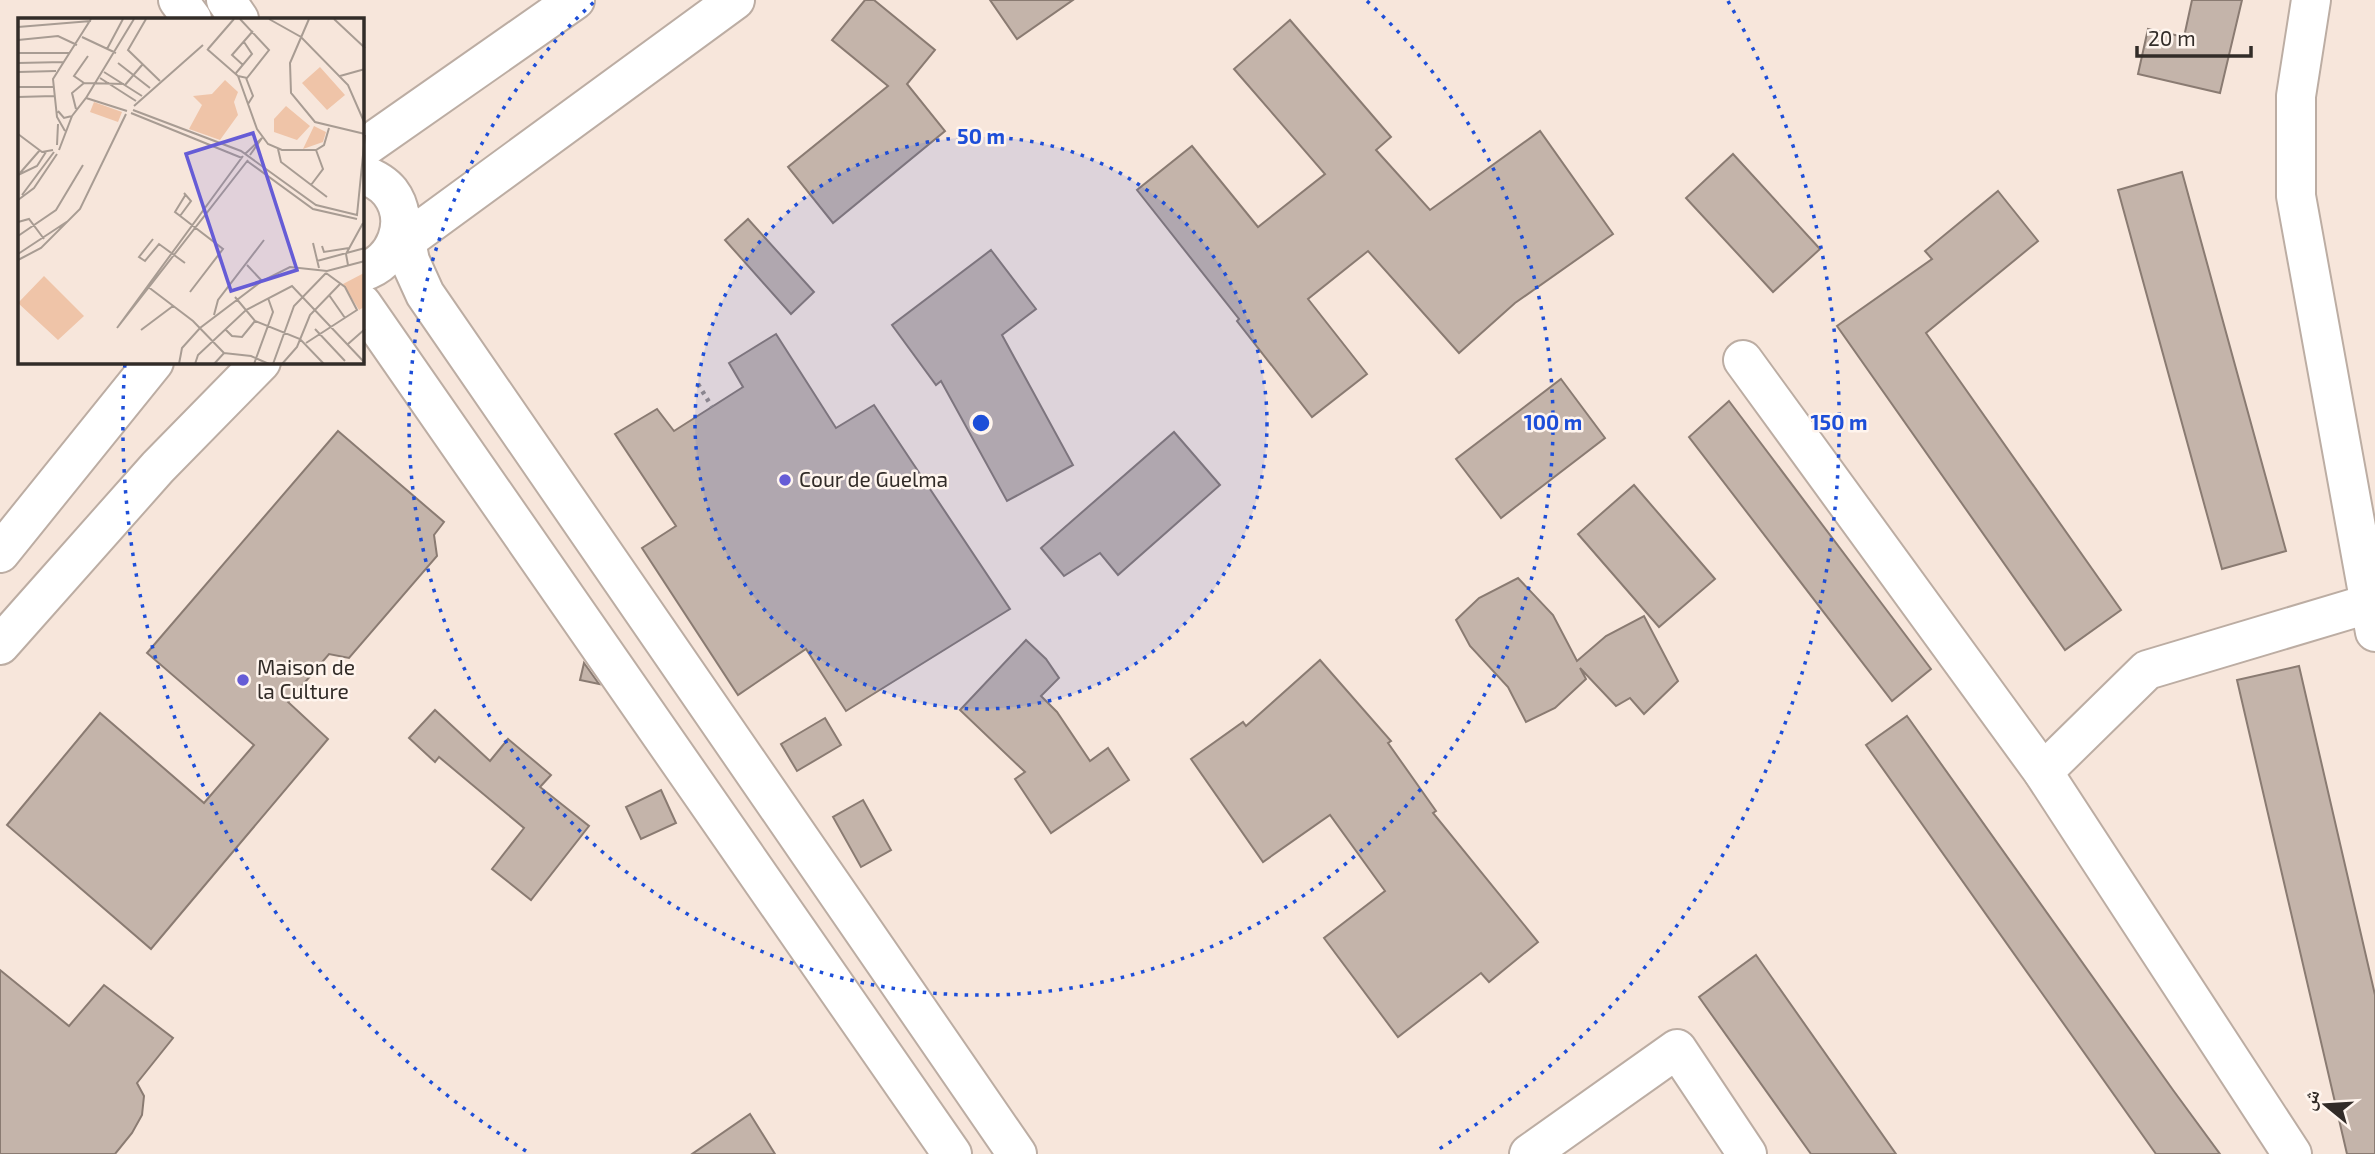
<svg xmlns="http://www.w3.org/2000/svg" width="2375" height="1154" font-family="'Exo 2','Noto Naskh Arabic',sans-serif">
  <rect width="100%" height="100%" fill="#f7e6db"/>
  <!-- building -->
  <g fill="#c4b4aa" stroke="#8a7b72" stroke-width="2">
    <path d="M865,0H874L935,50L907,84L945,131L833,223L788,167L888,86L832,40Z"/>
    <path d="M990,0H1073L1017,39Z"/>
    <path d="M2192,0H2242L2220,93L2138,74L2148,29L2184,37Z"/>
    <path d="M1290,20L1391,137L1376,150L1430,210L1540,131L1613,234L1515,303L1459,353L1368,251L1308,299L1367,374L1312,417L1237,321L1239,319L1137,190L1192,146L1258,227L1325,174L1234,69Z"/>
    <path d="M1733,154L1820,249L1773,292L1686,198Z"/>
    <path d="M2182,172L2286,551L2222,569L2118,190Z"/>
    <path d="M1998,191L2038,241L1926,333L2121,610L2065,650L1837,326L1932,259L1925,251Z"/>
    <path d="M748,219L814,292L791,314L725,240Z"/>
    <path d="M991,250L1036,309L1002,335L1073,465L1007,501L941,381L936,385L892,325Z"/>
    <path d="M776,334L836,428L874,405L1010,609L846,711L806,649L738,695L642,548L676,526L615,434L657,409L674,431L743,387L729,363Z"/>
    <path d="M1561,379L1605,438L1501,518L1456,459Z"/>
    <path d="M1729,401L1931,669L1892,701L1689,437Z"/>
    <path d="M338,431L444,522L434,535L437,556L349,658L329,654L288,702L328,739L151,949L7,825L100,713L204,803L254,745L147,653Z"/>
    <path d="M1174,432L1220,485L1118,575L1100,553L1064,576L1041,548Z"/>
    <path d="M1634,485L1715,579L1659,627L1578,534Z"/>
    <path d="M1518,578L1553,615L1577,661L1606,636L1644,616L1678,681L1644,714L1630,698L1616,706L1580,668L1586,679L1555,708L1526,722L1508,687L1470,646L1456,620L1479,598Z"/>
    <path d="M1026,640L1046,659L1059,678L1041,696L1057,712L1090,761L1108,748L1129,780L1051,833L1015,779L1025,772L960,710Z"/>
    <path d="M1320,660L1391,741L1388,743L1436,811L1433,813L1538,942L1489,982L1481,973L1398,1037L1324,938L1385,891L1330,815L1263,862L1191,759L1243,722L1246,726Z"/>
    <path d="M584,663L599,684L580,680Z"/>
    <path d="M2299,666L2375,995V1154H2347L2237,680Z"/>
    <path d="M435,710L490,761L508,739L551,775L540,787L589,826L531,900L492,869L524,828L439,757L435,762L409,738Z"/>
    <path d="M1907,716L2173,1090L2220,1154H2156L1866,745Z"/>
    <path d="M825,718L841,745L797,771L781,744Z"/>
    <path d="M661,790L676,823L641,839L626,807Z"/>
    <path d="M863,800L891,850L861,867L833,817Z"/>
    <path d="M1756,955L1896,1154H1811L1699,997Z"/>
    <path d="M0,970L69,1026L104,985L173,1038L137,1083L144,1096L142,1115L132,1133L115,1154H0Z"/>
    <path d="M750,1114L775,1154H692Z"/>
  </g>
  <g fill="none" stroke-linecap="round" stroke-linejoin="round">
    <defs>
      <g id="minor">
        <path d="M178,0L192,19"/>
        <path d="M226,0L239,19"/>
        <path d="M2311,0L2296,96V196L2375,632"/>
        <path d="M362,149L575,0"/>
        <path d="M362,174C373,178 383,183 390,192C412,221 396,262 362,272"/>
        <path d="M401,217L410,261L425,294L1017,1154"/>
        <path d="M392,251L735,0"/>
        <path d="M362,304L952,1154"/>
        <path d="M1743,360L2043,772L2292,1154"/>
        <path d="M0,553L154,362"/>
        <path d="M0,645L158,467L261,362"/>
        <path d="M2043,772L2147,670L2368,604"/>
        <path d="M1529,1154L1677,1049L1747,1154"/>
      </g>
    </defs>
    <!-- minor casing -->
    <use href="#minor" stroke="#bcada3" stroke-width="42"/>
    <!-- path -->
    <path stroke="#998e86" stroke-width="4.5" stroke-dasharray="3.5 5" stroke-linecap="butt" d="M698,384L712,407"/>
    <!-- minor -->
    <use href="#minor" stroke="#fff" stroke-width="38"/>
  </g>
  <!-- distance rings -->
  <circle cx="981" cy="423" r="286" fill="#1d4ed8" fill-opacity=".12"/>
  <g fill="none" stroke="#1d4ed8" stroke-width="3.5" stroke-dasharray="3.5 7">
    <circle cx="981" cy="423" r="286"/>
    <path d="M1367 1A572 572 0 1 1 595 1"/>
    <path d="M526 1151A858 858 0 0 1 125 363M1728 1A858 858 0 0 1 1436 1151"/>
  </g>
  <!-- markers -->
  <g fill="#665cd6" stroke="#fff5ee" stroke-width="2.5">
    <circle cx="785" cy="480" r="7"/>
    <circle cx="243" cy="680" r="7"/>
  </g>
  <g text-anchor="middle" stroke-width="5" stroke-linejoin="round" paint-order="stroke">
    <!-- poi labels -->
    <g font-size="21" fill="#322c28" stroke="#fff5ee" text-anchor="start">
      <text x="799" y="487">Cour de Guelma</text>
      <text x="257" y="675">Maison de<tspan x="257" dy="24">la Culture</tspan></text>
    </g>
  </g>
  <!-- overview -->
  <g transform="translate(18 18)">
    <rect width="346" height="346" fill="#f7e6db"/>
    <path d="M302,49L327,77L309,92L284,65ZM207,62L220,74L216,84L220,97L202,122L171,111L184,87L175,78L194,76ZM76,84L104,94L100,104L72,94ZM268,88L292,108L279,122L256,114V101ZM296,108L308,114L305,124L285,131ZM346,255V289L341,292L325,266ZM26,258L66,298L40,322L0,285Z" fill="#efc4a8"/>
    <path fill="none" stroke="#a89c93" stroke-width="2" d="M128,1L110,32L142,63M251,1L283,19L330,67L347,106M291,1L272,45L273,75L297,104L347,116M316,1L347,30M0,9L73,3M64,19L98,35M0,22L40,18L59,27M89,31L105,1M189,31L220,58L239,111L250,126L264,132H298L306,127L311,110M190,31L216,1M0,35H51M0,45L46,44M100,45L132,70M225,47L214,37L235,13M0,54L38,53M86,54L124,78M218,55L234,36L226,24M220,58L229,60L251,32L222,1M322,58L347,51M82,60L118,83M228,60L235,78L230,86M66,65L56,58L70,38M107,67L124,47M0,69H36M0,79L36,78M68,80L116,1M116,88L185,27M58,91L54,75L66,65L106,66M115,92L223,133L298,187L339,197L347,117M40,93L46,100L54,98L41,132M113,95L224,140M54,98L68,80L109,93M47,113L39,99L35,61L73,1M0,116L24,134L35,132M39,127L40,106M260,131L263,144L309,179M227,136L244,120L232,137M225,138L99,310L230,142M229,143L295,191L339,201M2,155L22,132M0,157L19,148L28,134M293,167L305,151L298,132M168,176L157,194L205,231L172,274M4,177L36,134M0,182L16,170L39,136M162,198L173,183L166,175M0,204L11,201L26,221M0,218L38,192L65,147M135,221L121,239L127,243L141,226L167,245M295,225L301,250M304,228L306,234L331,230M0,236L50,203M0,242L23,230L62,191L108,96M299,243L347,230M229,247L244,263M330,247L328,236L345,205M129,268L175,303L206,335M311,277L327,300M217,279L237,303L282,321L306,346M196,297L200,282L246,222M207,311L214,318L224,319L237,303M297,311L327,343M123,312L155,288M288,325L339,292L327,269L308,255M330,326L347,311M161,346L164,330L182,310L244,263L272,249L309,253L347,243M177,346L180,337L228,292L274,268L347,345M196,346L206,335L233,338L251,346M236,346L255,294L250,280M255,346L276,288L308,255M264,346L279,329L292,297L322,266"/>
    <path fill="#665cd6" fill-opacity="0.15" stroke="#665cd6" stroke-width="3.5" d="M235,115L279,252L213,273L168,136Z"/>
    <rect width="346" height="346" fill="none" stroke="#322c28" stroke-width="3.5"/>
  </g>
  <circle cx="981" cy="423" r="10" fill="#1d4ed8" stroke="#fff5ee" stroke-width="3.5"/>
  <g font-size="21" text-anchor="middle" font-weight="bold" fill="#1d4ed8" stroke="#fff5ee" stroke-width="5" stroke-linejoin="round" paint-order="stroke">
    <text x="981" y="144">50 m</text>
    <text x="1553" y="430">100 m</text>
    <text x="1839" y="430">150 m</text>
  </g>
  <!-- north arrow -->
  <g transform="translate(2326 1105) rotate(288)" stroke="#fff5ee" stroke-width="5" paint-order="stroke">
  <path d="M0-5L12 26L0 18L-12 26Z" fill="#322c28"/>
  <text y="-10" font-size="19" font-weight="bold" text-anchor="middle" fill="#322c28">ش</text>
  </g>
  <!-- scale -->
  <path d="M2137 46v10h114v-10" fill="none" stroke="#322c28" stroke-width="3.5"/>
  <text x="2148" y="46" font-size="21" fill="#322c28" stroke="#fff5ee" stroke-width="5" paint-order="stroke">20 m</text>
</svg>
